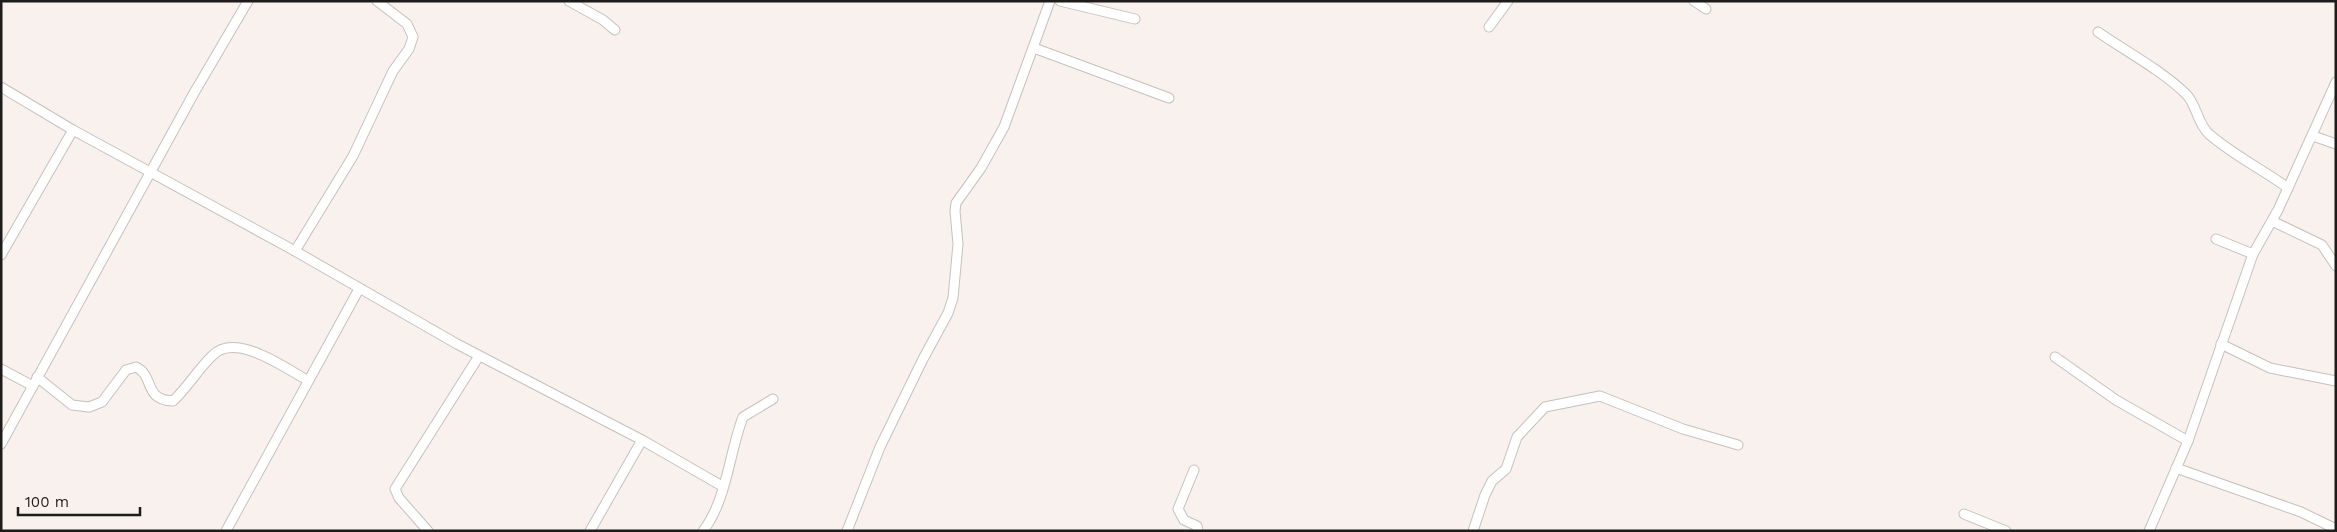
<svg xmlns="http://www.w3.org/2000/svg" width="2337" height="532" font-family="'Work Sans',sans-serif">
  <rect width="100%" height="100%" fill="#f8f1ed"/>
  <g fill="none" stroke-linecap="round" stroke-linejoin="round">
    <defs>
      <g id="minor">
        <path d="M569,1L603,20L615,30"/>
        <path d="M1060,1L1135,19"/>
        <path d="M1694,1L1706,9"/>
        <path d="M1489,27L1508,1"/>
        <path d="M2098,32C2127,52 2161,70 2186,94C2197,105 2197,123 2209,134C2233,155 2262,169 2288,188"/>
        <path d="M1034,48L1169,98"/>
        <path d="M1,87L73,130L295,251L457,344L642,440L722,486"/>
        <path d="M2313,136L2336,144"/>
        <path d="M2272,221L2322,245L2336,266"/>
        <path d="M2216,239L2253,254"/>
        <path d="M295,251L353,156L393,71L409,49L413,37L407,24L377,1"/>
        <path d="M1,255L73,130"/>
        <path d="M2221,344L2270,368L2336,381"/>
        <path d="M2055,357L2116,400L2188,441"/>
        <path d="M1,369L33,386"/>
        <path d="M37,377L72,405L89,407L102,402L126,370L136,367C155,376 143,400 173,401C188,387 198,369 213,355C236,332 285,368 307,380"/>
        <path d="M1,444L194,93L248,1"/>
        <path d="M2176,468L2301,512L2336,529"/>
        <path d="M1194,470L1178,509L1184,520L1197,526L1198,531"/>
        <path d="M1964,514L2006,531"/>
        <path d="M226,531L359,289"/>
        <path d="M428,531L399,498L395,489L479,356"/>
        <path d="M590,531L642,440"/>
        <path d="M703,531C727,500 729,453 743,417L773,399"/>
        <path d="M847,531L880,447L923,359L948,313L953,298L958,244L955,211L956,203L981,168L1004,127L1050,1"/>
        <path d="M1473,531L1485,495L1492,481L1506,469L1517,437L1545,407L1600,396L1683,429L1738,445"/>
        <path d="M2149,531L2188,441L2253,254L2278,210L2336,82"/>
      </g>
    </defs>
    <!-- minor casing -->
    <use href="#minor" stroke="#c7c0bc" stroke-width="11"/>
    <!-- minor -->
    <use href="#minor" stroke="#fff" stroke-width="9"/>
  </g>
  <!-- border -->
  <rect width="2337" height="532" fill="none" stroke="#1e1c1a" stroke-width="5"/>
  <!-- scale -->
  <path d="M18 507v8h122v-8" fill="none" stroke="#1e1c1a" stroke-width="2.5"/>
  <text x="25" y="507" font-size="15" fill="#1e1c1a" stroke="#f8f1ed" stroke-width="4" paint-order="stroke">100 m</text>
</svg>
